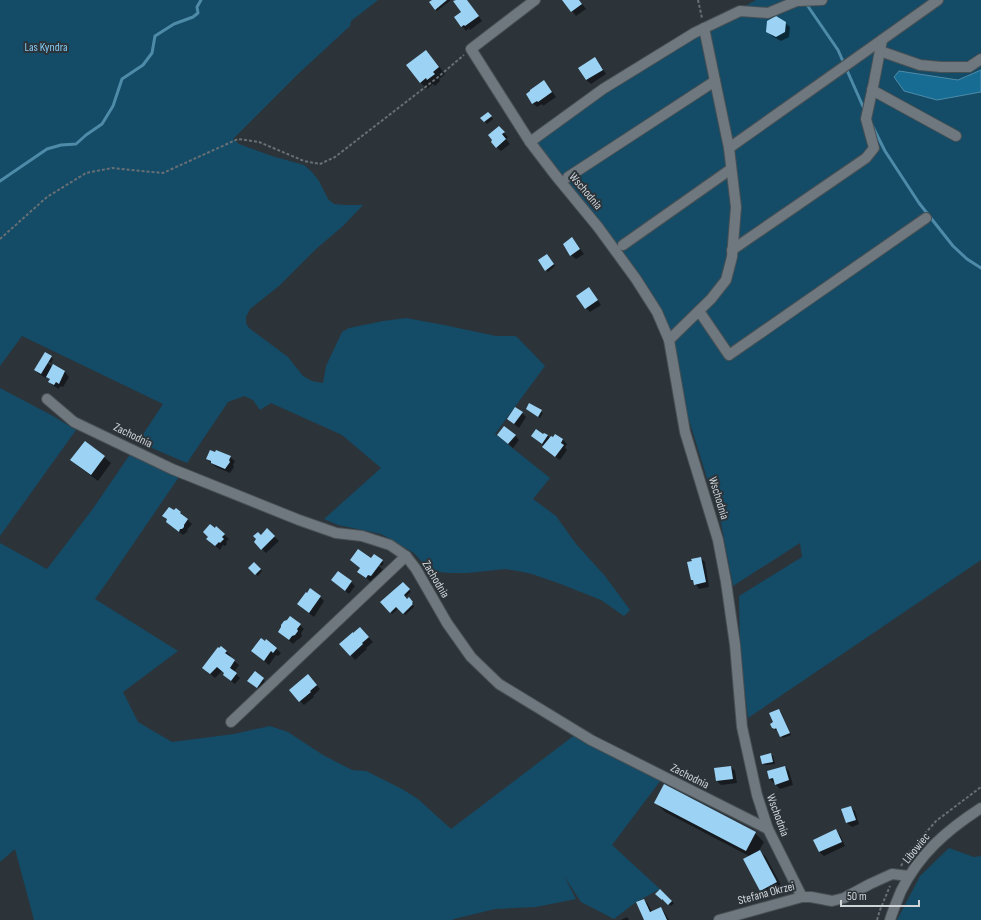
<svg xmlns="http://www.w3.org/2000/svg" width="981" height="920" font-family="'Sofia Sans Condensed',sans-serif">
  <rect width="100%" height="100%" fill="#2c343a"/>
  <!-- green -->
  <g fill="#144b66">
    <path d="M0,0H378L351,21L350,26L298,74L233,139L239,144L272,156L304,165L312,172L319,181L328,199L334,204L345,205H363L343,226L316,249L279,286L250,309L246,317V323L249,328L288,357L303,376L312,381L323,383L326,366L342,332L349,328L383,321L406,318L444,325L496,336H514L517,337L545,366L495,434L550,478L533,499L556,516L576,544L605,576L630,610L624,616L601,600L558,583L532,574L518,571L505,569L468,573H449L430,571L414,553L381,534L338,525L324,519L381,468L342,435L271,403L260,410L253,400L244,396L228,402L187,463L138,442L163,404L22,336L0,366Z"/>
    <path d="M756,0H981V560L748,718L740,652L739,596L802,557L800,543L733,586L721,523L683,401L667,328L530,137L738,10Z"/>
    <path d="M0,388L53,416L76,430L0,536Z"/>
    <path d="M131,453L181,474L112,575L95,599L178,651L123,692L138,722L172,742L234,734L270,726L288,732L323,755L352,770L366,771L402,789L418,799L451,829L576,734L661,780L612,845L660,889L636,902L614,919L581,902L564,876L576,899L536,907L495,909L454,919L452,920H34L15,849L0,862V543L47,569L92,510Z"/>
    <path d="M949,848L974,857L981,856V920H897L920,876Z"/>
  </g>
  <!-- water -->
  <path fill="#176c94" stroke="#4e8ba8" d="M981,70V92L937,100L904,91L894,77L899,71L958,80Z"/>
  <!-- shadow -->
  <g fill="#0007">
    <path d="M433,0H451L437,11L430,3Z"/>
    <path d="M457,0H467L482,21L470,30L469,28L466,31L462,26V12Z"/>
    <path d="M563,0H579L586,9L576,16Z"/>
    <path d="M785,23L790,27L789,37L781,41L772,36L768,32Z"/>
    <path d="M426,51L432,58L445,74L439,79L440,81L435,86L433,84L427,89L420,82Z"/>
    <path d="M595,59L599,63L606,74L591,84L586,80Z"/>
    <path d="M544,81L548,86L556,97L543,106L542,104L537,107L533,103Z"/>
    <path d="M488,113L493,119L487,124L482,118Z"/>
    <path d="M499,128L508,137L506,139L510,144L501,151L496,147Z"/>
    <path d="M572,239L576,243L584,254L576,259L571,255Z"/>
    <path d="M548,257L555,266L548,272L546,270Z"/>
    <path d="M589,289L593,293L601,305L590,312L586,308Z"/>
    <path d="M51,357L53,359L51,363L46,360Z"/>
    <path d="M46,361L52,367L53,366L65,372L69,377L63,387L60,386L59,389L54,386L49,382L51,380L47,376L46,378L39,374L35,370Z"/>
    <path d="M530,404L543,413L540,418L529,411Z"/>
    <path d="M522,413L526,417L519,428L508,419Z"/>
    <path d="M545,434L550,438H553L555,435L563,440L567,444L565,447L567,450L560,460L548,452L543,447L544,446L532,436L543,435Z"/>
    <path d="M515,435L519,440L513,448L503,439Z"/>
    <path d="M104,457L111,463L98,481L79,467L72,460Z"/>
    <path d="M230,457L235,461L233,465L234,467L230,473L216,467L207,459Z"/>
    <path d="M174,512H180L192,524L187,530L188,531L183,535L171,526L167,522L168,520L164,516Z"/>
    <path d="M216,528L229,539L226,542L227,544L225,546L223,545L220,550L212,543L215,529Z"/>
    <path d="M267,530L279,541L266,553L255,542Z"/>
    <path d="M374,555L384,563L382,566L378,564V565L383,570L375,580L373,578L371,582L359,572L361,569L351,560H371Z"/>
    <path d="M700,558L705,562L709,587L699,589L692,579L693,561Z"/>
    <path d="M254,563L262,571L258,576L249,568Z"/>
    <path d="M332,580L351,582L355,586L349,594Z"/>
    <path d="M403,583L411,592L405,597L407,600H411L414,604L413,605L414,607L405,615L399,608L392,614L382,602Z"/>
    <path d="M320,597L324,601L314,617L302,608Z"/>
    <path d="M300,625L304,629L301,633L302,636L299,639L297,640L293,644L284,636Z"/>
    <path d="M364,632L373,642L366,648L367,649L355,660L341,644Z"/>
    <path d="M267,641L281,653L278,656L276,655L269,665L252,651Z"/>
    <path d="M226,651L231,656L229,657L239,665L234,672L240,678L235,684L228,679L225,673L222,671L215,678L208,672Z"/>
    <path d="M255,673L265,681L259,689L251,682Z"/>
    <path d="M312,680L320,689L313,696L314,697L304,705L300,701Z"/>
    <path d="M779,710L781,712L791,735L783,738L778,730H775L773,727Z"/>
    <path d="M771,754L773,756L775,764L765,765L763,763Z"/>
    <path d="M731,767L735,771L737,783L721,785L717,781L715,769Z"/>
    <path d="M785,767L789,771L793,785L780,789L770,779L768,772Z"/>
    <path d="M656,803L755,833L764,842L759,851L766,857L783,889L768,897L761,890L749,856L665,812Z"/>
    <path d="M850,807L855,811L859,824L852,827L847,823L843,810Z"/>
    <path d="M836,830L840,835L845,846L824,856L819,852Z"/>
    <path d="M660,890L674,903L671,906L665,900L664,901L656,894Z"/>
    <path d="M644,900L648,904L652,912L661,908L665,913L669,920H645Z"/>
    <path d="M627,917L629,920H621Z"/>
  </g>
  <g fill="none" stroke-linecap="round" stroke-linejoin="round">
    <!-- stream -->
    <g stroke="#4e8ba8" stroke-width="3">
      <path d="M805,2L838,50L865,111"/>
      <path d="M872,125L885,151L919,203L953,246L967,259L981,268"/>
      <path d="M0,181L47,149L61,145L76,144L86,135L102,124L113,106L122,79L143,65L152,53L155,36L174,24L193,17L198,13L197,7L201,0"/>
    </g>
  </g>
  <!-- building -->
  <g fill="#9cd3f5">
    <path d="M432,0H447L435,10L429,2Z"/>
    <path d="M456,0H467L479,16L465,26L464,25L461,27L454,17L461,12L453,1Z"/>
    <path d="M562,0H579L582,4L571,12Z"/>
    <path d="M776,16L786,22L785,32L776,37L766,32L767,21Z"/>
    <path d="M426,50L439,67L433,72L435,74L427,80L426,78L420,83L406,65Z"/>
    <path d="M595,57L603,70L586,80L578,68Z"/>
    <path d="M544,80L552,92L538,102L537,101L532,104L526,94L530,91V90Z"/>
    <path d="M488,112L492,116L484,122L480,118Z"/>
    <path d="M499,126L505,132L502,134L506,139L496,148L491,142L492,140L488,135Z"/>
    <path d="M572,237L580,249L570,256L563,244Z"/>
    <path d="M547,254L554,264L545,271L538,260Z"/>
    <path d="M589,287L598,300L585,309L576,296Z"/>
    <path d="M45,352L52,356L41,374L34,370Z"/>
    <path d="M53,364L65,371L59,384L56,382L54,385L48,382L50,379L46,377Z"/>
    <path d="M529,403L542,410L538,417L526,409Z"/>
    <path d="M515,407L523,412L514,424L507,419Z"/>
    <path d="M504,426L516,435L508,444L497,435Z"/>
    <path d="M536,429L543,434L544,433L548,435L542,444L531,436Z"/>
    <path d="M555,434L563,439L561,443L564,445L555,457L542,447L551,436L553,437Z"/>
    <path d="M85,441L105,456L91,475L70,460Z"/>
    <path d="M210,450L215,452L216,450L231,456L229,460L230,462L225,469L211,463V461L206,459Z"/>
    <path d="M169,507L174,510L176,508L181,512L180,513L188,519L184,525V527L182,529H180L179,532L166,522L167,519L162,516Z"/>
    <path d="M210,524L215,528L216,526L225,534L222,537L224,539L220,543L219,542L215,546L206,539L208,537L203,532Z"/>
    <path d="M267,528L275,536L261,550L254,542L256,539L253,536L258,532L261,535Z"/>
    <path d="M358,549L371,558L374,554L383,560L371,576L368,575L366,578L357,572L360,568L350,560Z"/>
    <path d="M701,557L706,582L694,585L693,580H691L687,562L692,561L691,559Z"/>
    <path d="M254,562L261,569L255,575L248,568Z"/>
    <path d="M338,571L352,581L345,591L331,580Z"/>
    <path d="M403,582L410,589L404,595L407,599L409,597L413,602L412,603L413,604L403,614L396,607L390,613L380,602Z"/>
    <path d="M310,588L321,596L309,613L297,604L306,592L307,593Z"/>
    <path d="M290,616L301,624L297,629L298,631L295,635L292,636L289,640L278,632L281,627V625L284,621L287,620Z"/>
    <path d="M360,627L369,637L362,643L363,644L350,656L339,644L353,632V633Z"/>
    <path d="M261,638L265,641L266,639L277,648L273,653L271,651L264,661L251,651Z"/>
    <path d="M221,646L227,651L225,653L235,660L230,668L237,673L231,681L223,675L224,673L217,667L210,674L202,668L218,647L219,648Z"/>
    <path d="M255,671L264,678L257,688L247,681Z"/>
    <path d="M308,674L317,685L310,691L311,692L299,702L289,690Z"/>
    <path d="M779,709L790,733L780,737L776,728L775,729L772,728L770,724L773,722L769,713Z"/>
    <path d="M771,753L773,762L762,764L760,756Z"/>
    <path d="M731,766L733,779L716,781L714,768Z"/>
    <path d="M785,766L789,780L775,785L773,778L769,779L767,771Z"/>
    <path d="M664,784L756,832L746,851L654,803Z"/>
    <path d="M851,806L856,820L846,823L841,809Z"/>
    <path d="M836,829L842,842L819,852L813,840Z"/>
    <path d="M760,850L777,882L760,891L743,859Z"/>
    <path d="M660,889L672,901L668,905L662,899V900L655,894Z"/>
    <path d="M644,899L650,912L661,907L667,920H644L636,902Z"/>
  </g>
  <g fill="none" stroke-linecap="round" stroke-linejoin="round">
    <defs>
      <g id="minor">
        <path d="M535,0L471,49L530,142L556,176L598,227L636,279L657,312L669,340L685,432L718,540L726,582L735,645L742,727L757,795L768,829L802,897"/>
        <path d="M704,28L729,148L845,66L938,0"/>
        <path d="M880,51L920,65L941,67H969L981,59"/>
        <path d="M872,90L956,136"/>
        <path d="M530,142L603,89L694,33L740,11L768,13L797,1L822,0"/>
        <path d="M568,177L715,81"/>
        <path d="M623,245L731,169"/>
        <path d="M732,250L866,158L874,148L866,119L874,82L882,40"/>
        <path d="M699,311L729,355L926,218"/>
        <path d="M669,340L711,299L726,280L732,257L736,207L729,148"/>
        <path d="M47,399L74,422L172,469L299,520L336,533L362,536L390,545L406,556L416,569L447,623L471,657L499,684L591,740L768,829"/>
        <path d="M231,722L406,556"/>
        <path d="M719,920L802,897H811L832,901L844,898L870,884L892,874L909,876"/>
        <path d="M890,920C893,910 897,901 901,891C919,854 947,830 981,808"/>
      </g>
    </defs>
    <!-- minor casing -->
    <use href="#minor" stroke="#485054" stroke-width="12"/>
    <!-- path -->
    <g stroke="#697075" stroke-width="2" stroke-dasharray="3 2" stroke-linecap="butt">
      <path d="M698,0L702,18"/>
      <path d="M0,239L47,197L86,173L112,168L163,173L238,139L259,142L304,161L320,164L335,157L437,78L464,55"/>
      <path d="M901,866L908,853L936,821L981,787"/>
      <path d="M877,920L880,910L890,886"/>
    </g>
    <!-- minor -->
    <use href="#minor" stroke="#6e787e" stroke-width="10"/>
  </g>
  <g text-anchor="middle" stroke-width="4" stroke-linejoin="round" paint-order="stroke">
    <!-- park labels -->
    <g font-size="12" fill="#83c9f2" stroke="#2c343a">
      <text x="46" y="51">Las Kyndra</text>
    </g>
    <!-- street labels -->
    <g font-size="12" fill="#cfd4d7" stroke="#2c343a">
      <text transform="translate(586 191) rotate(50)" y="4">Wschodnia</text>
      <text transform="translate(133 435) rotate(26)" y="4">Zachodnia</text>
      <text transform="translate(719 498) rotate(73)" y="4">Wschodnia</text>
      <text transform="translate(436 579) rotate(59)" y="4">Zachodnia</text>
      <text transform="translate(690 776) rotate(27)" y="4">Zachodnia</text>
      <text transform="translate(778 815) rotate(70)" y="4">Wschodnia</text>
      <text transform="translate(916 848) rotate(-51)" y="4">Libowiec</text>
      <text transform="translate(766 893) rotate(-15)" y="4">Stefana Okrzei</text>
    </g>
  </g>
  <!-- scale -->
  <path d="M841 900v6h78v-6" fill="none" stroke="#cfd4d7" stroke-width="2"/>
  <text x="847" y="900" font-size="12" fill="#cfd4d7" stroke="#2c343a" stroke-width="3" paint-order="stroke">50 m</text>
</svg>
